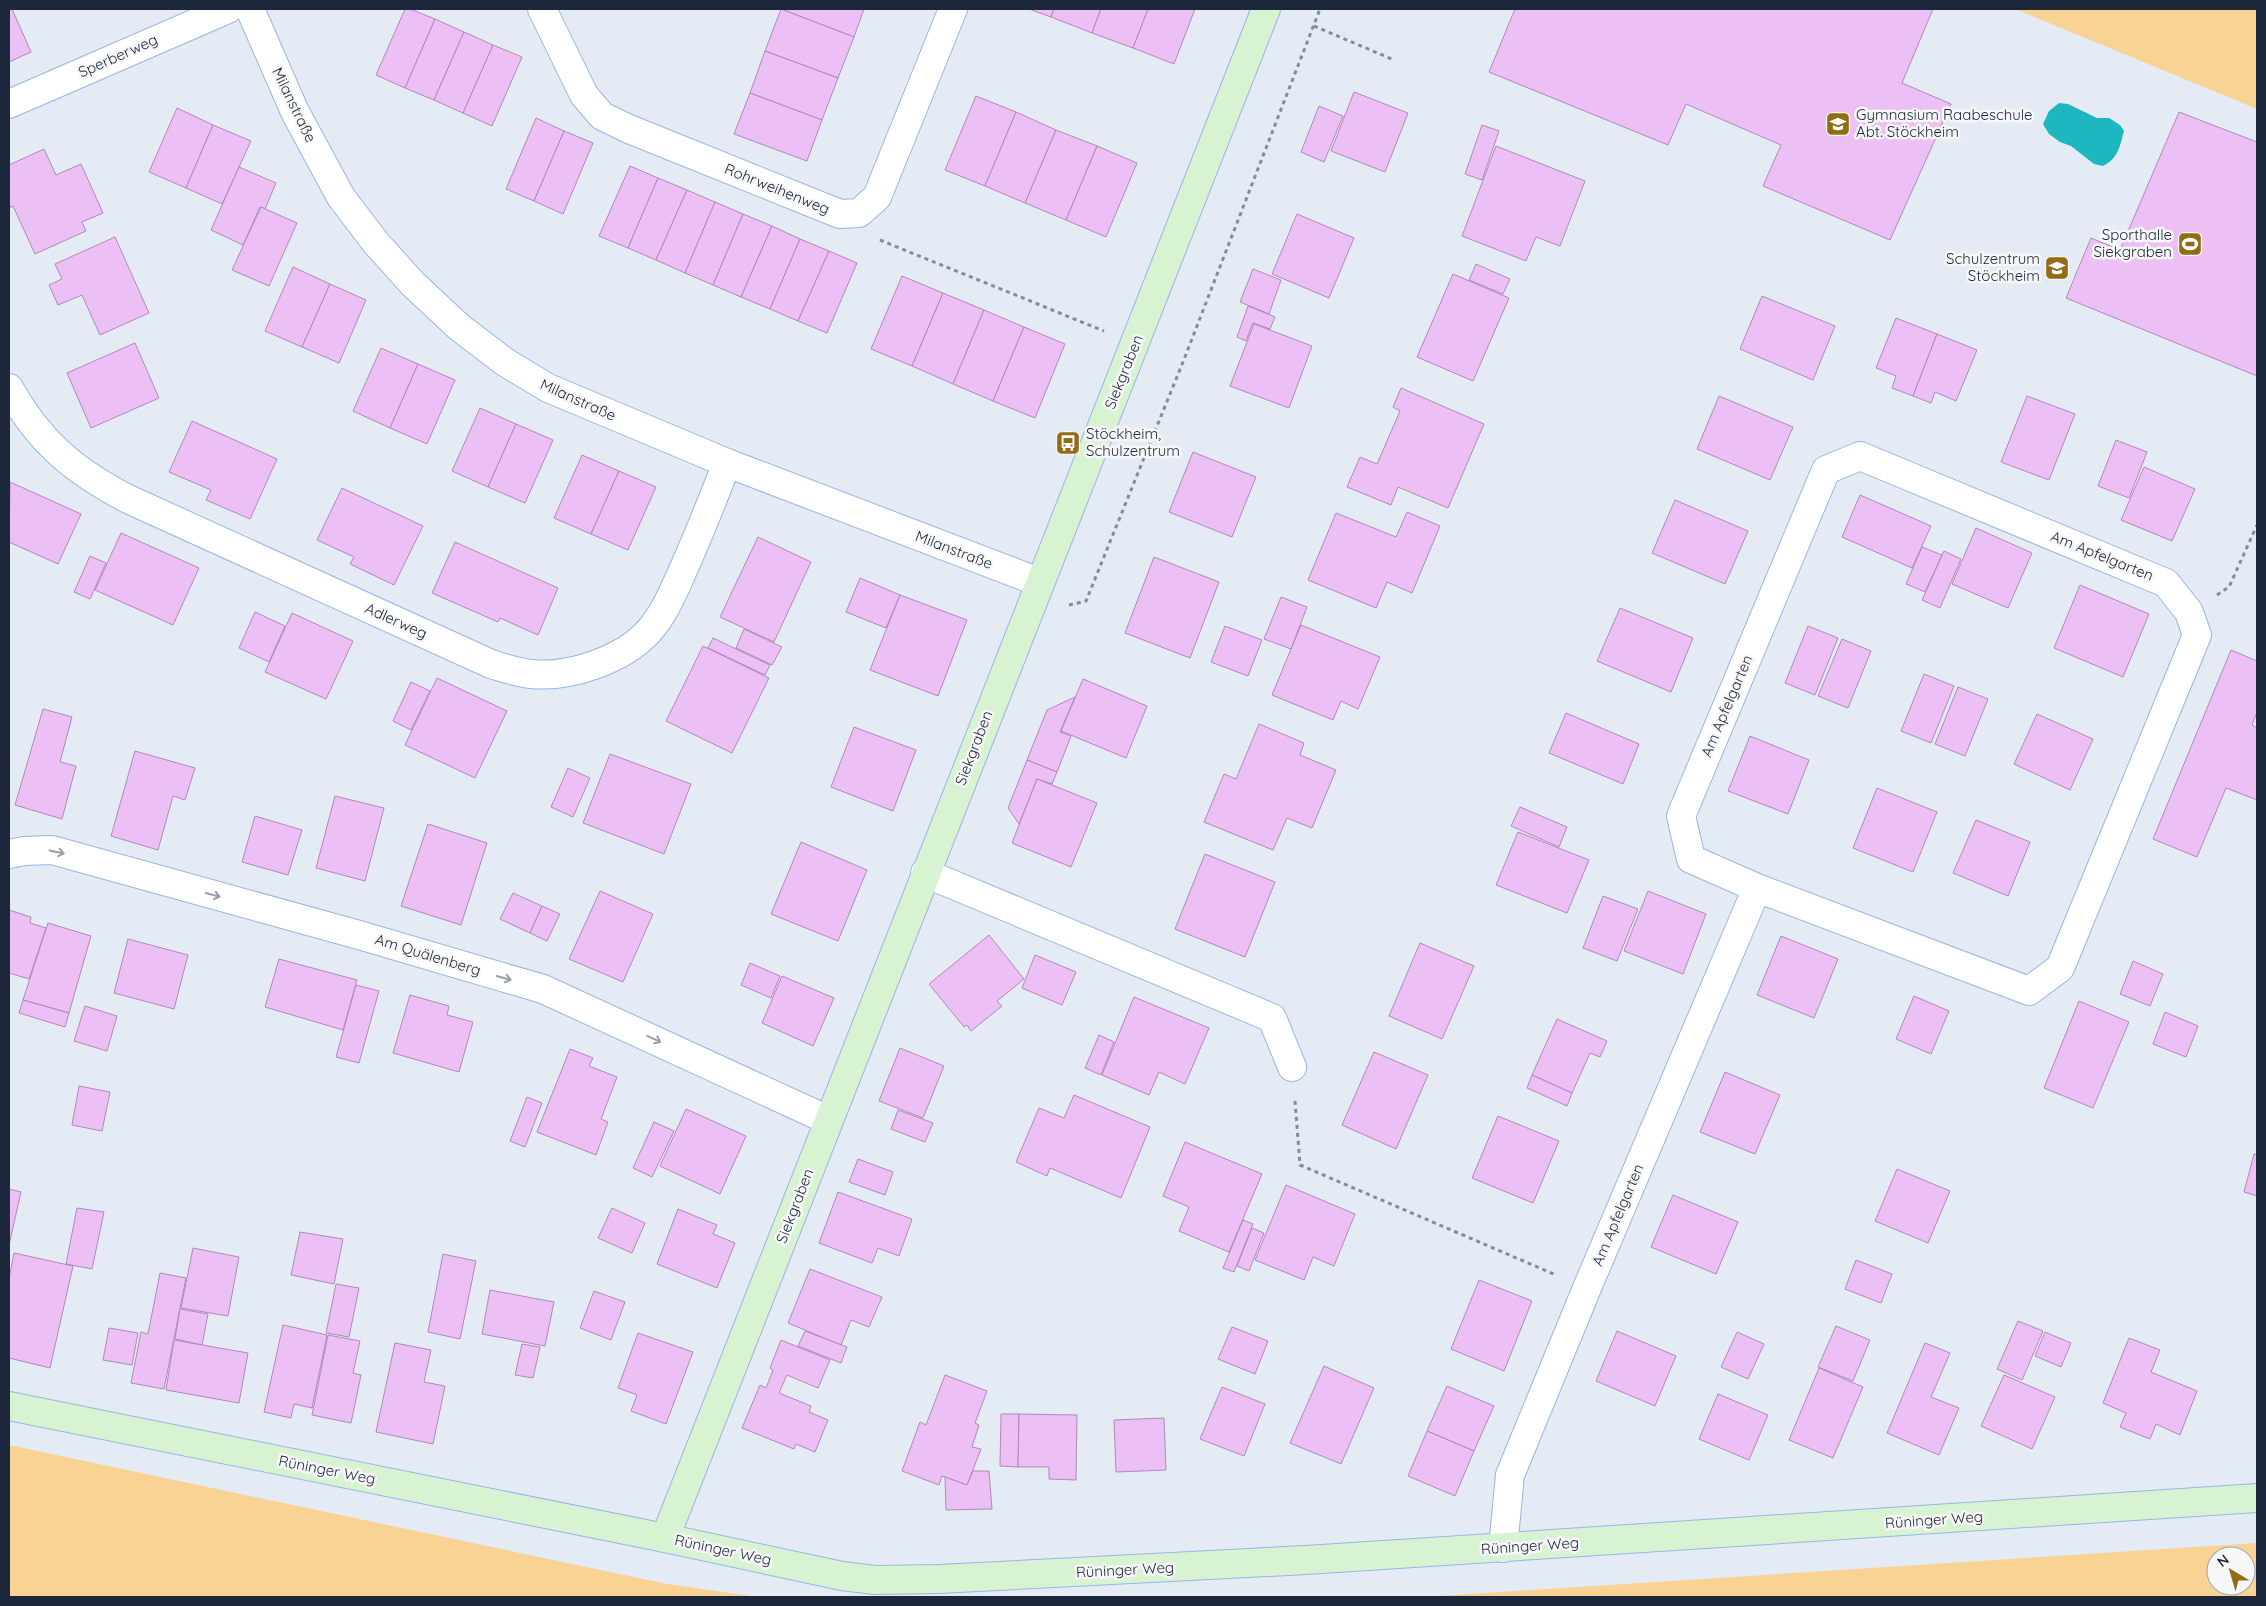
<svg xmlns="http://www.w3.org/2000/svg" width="2266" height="1606" font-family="Quicksand,sans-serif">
  <rect width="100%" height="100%" fill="#e4ebf5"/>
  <!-- green -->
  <g fill="#f8d394" fill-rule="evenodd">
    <path d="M2015,9H2257V109Z"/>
    <path d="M9,1445L667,1584L758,1597H9Z"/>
    <path d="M2257,1543V1597H1423ZM2216,1556H2246V1586H2216Z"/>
  </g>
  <!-- water -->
  <path fill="#1db7bf" d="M2059,103L2068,104L2097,118H2109L2120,125L2124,131C2120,146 2118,159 2103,166L2094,164L2071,146L2060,142L2049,134L2043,124L2049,111Z"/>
  <!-- building -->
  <g fill="#ecbff5" stroke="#b089b8">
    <path d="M9,9H12L31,52L9,62Z"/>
    <path d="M405,9H410L435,19L405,88L376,75Z"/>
    <path d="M781,9H864L854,37Z"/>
    <path d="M781,9L854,37L838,78L765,51Z"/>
    <path d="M1029,9H1054L1051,17Z"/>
    <path d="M1054,9H1101L1092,33L1051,17Z"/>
    <path d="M1101,9H1148L1133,48L1092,33Z"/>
    <path d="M1148,9H1195L1174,64L1133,48Z"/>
    <path d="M1515,9H1933L1902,83L1951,104L1890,240L1763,186L1781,145L1686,104L1668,145L1489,72Z"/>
    <path d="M435,19L464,32L434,100L405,88Z"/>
    <path d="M464,32L493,45L463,113L434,100Z"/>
    <path d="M493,45L522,57L492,126L463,113Z"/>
    <path d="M765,51L838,78L822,120L750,93Z"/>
    <path d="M1354,92L1408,113L1385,172L1331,151Z"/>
    <path d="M750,93L822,120L807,161L734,134Z"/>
    <path d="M976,96L1016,112L985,186L945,170Z"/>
    <path d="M1319,106L1343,116L1324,162L1301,152Z"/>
    <path d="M177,108L213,125L186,188L149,172Z"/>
    <path d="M1016,112L1056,130L1025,203L985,186Z"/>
    <path d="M2179,112L2257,142V376L2066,298L2091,238L2120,250Z"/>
    <path d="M536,118L564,131L534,201L506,189Z"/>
    <path d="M213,125L251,141L222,204L186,188Z"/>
    <path d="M1482,125L1499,131L1482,180L1465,174Z"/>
    <path d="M1056,130L1097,146L1066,220L1025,203Z"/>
    <path d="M564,131L593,143L563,214L534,201Z"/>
    <path d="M1097,146L1137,163L1106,237L1066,220Z"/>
    <path d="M1496,146L1585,181L1560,246L1536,237L1526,261L1462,236Z"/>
    <path d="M44,149L56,175L81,164L103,213L82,222L86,231L35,254L13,206L9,208V165Z"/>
    <path d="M630,166L658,178L628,248L599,236Z"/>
    <path d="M239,167L276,183L265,209L260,207L243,245L211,230Z"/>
    <path d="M658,178L687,190L656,260L628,248Z"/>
    <path d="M687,190L715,202L685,273L656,260Z"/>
    <path d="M715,202L743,214L713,285L685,273Z"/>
    <path d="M261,207L297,223L269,286L232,270Z"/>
    <path d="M743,214L772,226L741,297L713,285Z"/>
    <path d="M1297,214L1354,238L1329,298L1272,274Z"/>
    <path d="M772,226L800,239L770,309L741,297Z"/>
    <path d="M115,237L149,313L100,335L82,295L58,305L49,285L62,279L55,264Z"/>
    <path d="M800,239L829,251L798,321L770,309Z"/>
    <path d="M829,251L857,263L827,333L798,321Z"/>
    <path d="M1476,264L1510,279L1503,294L1469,280Z"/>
    <path d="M293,267L330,284L302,347L265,331Z"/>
    <path d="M1253,269L1281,280L1269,314L1240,302Z"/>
    <path d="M1453,274L1509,298L1473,381L1417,357Z"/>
    <path d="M902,276L943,293L912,366L871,349Z"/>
    <path d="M330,284L366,300L339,363L302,347Z"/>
    <path d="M943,293L984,310L953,384L912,366Z"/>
    <path d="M1762,296L1835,326L1813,380L1740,349Z"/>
    <path d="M1248,306L1275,317L1270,329L1253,323L1246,341L1237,337Z"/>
    <path d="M984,310L1024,327L993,401L953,384Z"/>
    <path d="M1896,318L1937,334L1913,396L1892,388L1896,376L1876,368Z"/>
    <path d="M1254,324L1312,346L1289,408L1230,386Z"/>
    <path d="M1024,327L1065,344L1035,418L993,401Z"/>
    <path d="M1937,334L1977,350L1956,401L1935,392L1931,403L1913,396Z"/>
    <path d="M135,343L159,398L91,428L67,373Z"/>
    <path d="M381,348L418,364L390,428L353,411Z"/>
    <path d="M418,364L455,380L427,444L390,428Z"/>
    <path d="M1401,388L1484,424L1448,508L1398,487L1391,505L1347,487L1360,457L1377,464L1400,411L1393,407Z"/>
    <path d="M1719,396L1793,427L1770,480L1697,449Z"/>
    <path d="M2027,396L2075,414L2049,480L2001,462Z"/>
    <path d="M480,408L516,424L488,487L452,471Z"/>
    <path d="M192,421L277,459L250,519L206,500L211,490L169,472Z"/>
    <path d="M516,424L553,440L525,503L488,487Z"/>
    <path d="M2116,440L2147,452L2129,498L2098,486Z"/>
    <path d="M1193,452L1256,477L1232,537L1169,512Z"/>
    <path d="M582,455L619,471L591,534L554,518Z"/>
    <path d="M2144,467L2195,489L2172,541L2121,520Z"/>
    <path d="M619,471L656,487L628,550L591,534Z"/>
    <path d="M10,482L81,514L58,564L9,542Z"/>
    <path d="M342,488L423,526L394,585L350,564L354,557L317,540Z"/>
    <path d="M1860,495L1931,526L1912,568L1842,537Z"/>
    <path d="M1675,500L1748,531L1725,584L1652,553Z"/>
    <path d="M1407,512L1440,526L1412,593L1387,582L1376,608L1308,580L1336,513L1396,537Z"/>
    <path d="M1976,528L2032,553L2008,608L1952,584Z"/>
    <path d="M121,533L199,568L173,625L95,590Z"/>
    <path d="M758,537L811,562L774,642L720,617Z"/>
    <path d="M455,542L558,588L538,635L500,618L498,622L432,593Z"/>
    <path d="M1922,547L1942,555L1925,592L1906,584Z"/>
    <path d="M1944,551L1961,559L1940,608L1922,600Z"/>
    <path d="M90,556L106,563L90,599L74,592Z"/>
    <path d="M1154,557L1219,582L1190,658L1125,633Z"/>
    <path d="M860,578L900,595L886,628L846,612Z"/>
    <path d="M2080,585L2149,614L2123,677L2054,648Z"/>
    <path d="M900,595L967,620L938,696L870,670Z"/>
    <path d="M1281,597L1307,607L1291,649L1264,639Z"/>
    <path d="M1620,608L1693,638L1671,692L1597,661Z"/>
    <path d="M255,612L285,626L269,662L239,648Z"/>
    <path d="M292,613L353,641L326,699L265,672Z"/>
    <path d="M1301,625L1380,657L1358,709L1341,701L1333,720L1272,695Z"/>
    <path d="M1225,626L1262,640L1248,676L1211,662Z"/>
    <path d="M1808,626L1838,638L1815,695L1785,683Z"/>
    <path d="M744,629L782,647L772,665L736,648Z"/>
    <path d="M713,638L770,665L765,675L708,648Z"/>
    <path d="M1842,639L1871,651L1848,708L1818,696Z"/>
    <path d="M703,646L769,678L732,753L666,721Z"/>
    <path d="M2231,650L2257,661V712L2252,725L2257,728V800L2226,788L2197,857L2153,839Z"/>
    <path d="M1924,674L1954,686L1931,743L1901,731Z"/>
    <path d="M437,678L507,711L475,778L405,745Z"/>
    <path d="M1083,679L1147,706L1126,758L1061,731Z"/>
    <path d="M411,682L430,691L411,730L393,721Z"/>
    <path d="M1958,687L1988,699L1965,756L1935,744Z"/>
    <path d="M1075,697L1060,732L1071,736L1057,772L1027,760L1047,710Z"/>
    <path d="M43,709L72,717L60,762L76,766L62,819L15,805Z"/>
    <path d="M1566,713L1639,744L1623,784L1549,753Z"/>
    <path d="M2037,714L2093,739L2070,790L2014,764Z"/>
    <path d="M1259,724L1304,743L1300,755L1336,770L1312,828L1287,818L1273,850L1204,822L1224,774L1236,779Z"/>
    <path d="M854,727L916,750L893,811L831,787Z"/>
    <path d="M1750,736L1809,760L1788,814L1728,791Z"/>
    <path d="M135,751L195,768L185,800L173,796L158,850L111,836Z"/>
    <path d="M610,754L691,784L664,854L583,823Z"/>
    <path d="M1027,760L1057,772L1052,784L1037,779L1019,824L1008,808Z"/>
    <path d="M568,768L590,778L573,817L551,807Z"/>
    <path d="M1037,779L1097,803L1071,867L1012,843Z"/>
    <path d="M1877,788L1937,812L1913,872L1853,848Z"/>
    <path d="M335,796L384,808L365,881L316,868Z"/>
    <path d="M1520,807L1567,827L1559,847L1511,826Z"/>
    <path d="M255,816L302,830L288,875L242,862Z"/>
    <path d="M1976,820L2030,842L2008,896L1953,873Z"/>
    <path d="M428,824L487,843L461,925L401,906Z"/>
    <path d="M1518,832L1589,860L1567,913L1496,885Z"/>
    <path d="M801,842L867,870L838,941L771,914Z"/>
    <path d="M1205,854L1275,882L1245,957L1175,929Z"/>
    <path d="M600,891L653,914L623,982L569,959Z"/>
    <path d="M1648,891L1706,914L1683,974L1624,951Z"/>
    <path d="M513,893L542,906L530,933L500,919Z"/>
    <path d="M1603,896L1638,909L1617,961L1583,948Z"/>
    <path d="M542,906L560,914L547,941L530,933Z"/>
    <path d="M9,910L31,917L30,923L46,928L29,979L9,973Z"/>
    <path d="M48,923L91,936L69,1013L23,1000Z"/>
    <path d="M989,935L1024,979L997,1001L1002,1006L971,1031L967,1025L964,1027L929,984Z"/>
    <path d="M1781,936L1838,959L1814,1018L1757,995Z"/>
    <path d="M128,939L188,955L174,1009L114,993Z"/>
    <path d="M1420,943L1474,966L1442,1039L1389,1016Z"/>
    <path d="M1035,955L1076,972L1062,1005L1022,988Z"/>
    <path d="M279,959L357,980L343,1030L265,1007Z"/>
    <path d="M2133,961L2163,974L2150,1006L2120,994Z"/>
    <path d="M750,963L780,976L771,998L741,985Z"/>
    <path d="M782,976L834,998L813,1046L762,1023Z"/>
    <path d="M356,985L379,991L359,1063L336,1057Z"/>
    <path d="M410,995L449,1006L447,1015L473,1022L459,1072L393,1053Z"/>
    <path d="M1914,996L1949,1011L1931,1054L1896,1039Z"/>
    <path d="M1134,997L1209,1028L1185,1084L1159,1072L1149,1095L1102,1075Z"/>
    <path d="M23,1000L69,1013L65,1027L19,1013Z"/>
    <path d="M2079,1001L2129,1022L2093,1108L2044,1088Z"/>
    <path d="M85,1006L117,1016L107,1051L74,1041Z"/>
    <path d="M2165,1012L2198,1026L2186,1057L2153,1044Z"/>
    <path d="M1557,1019L1607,1041L1600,1057L1590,1053L1572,1093L1532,1075Z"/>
    <path d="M1099,1035L1114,1042L1101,1075L1085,1068Z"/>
    <path d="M900,1048L944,1066L923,1118L879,1101Z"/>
    <path d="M570,1049L593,1058L589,1066L617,1077L601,1119L608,1122L596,1155L537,1132Z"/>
    <path d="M1374,1052L1428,1075L1396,1149L1342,1125Z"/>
    <path d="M1725,1072L1780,1095L1755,1154L1700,1132Z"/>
    <path d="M1532,1075L1572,1093L1567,1106L1527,1088Z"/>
    <path d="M79,1086L110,1092L102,1131L72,1125Z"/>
    <path d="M1074,1095L1150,1127L1121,1198L1050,1168L1047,1176L1016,1162L1039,1108L1064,1118Z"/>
    <path d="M527,1097L542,1103L525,1147L510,1141Z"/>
    <path d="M686,1109L746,1136L720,1194L660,1166Z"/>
    <path d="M898,1110L933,1123L925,1142L891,1129Z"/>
    <path d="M1498,1116L1559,1141L1533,1203L1472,1178Z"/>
    <path d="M654,1122L674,1131L652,1177L633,1168Z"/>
    <path d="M1185,1142L1262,1174L1229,1252L1179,1231L1189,1207L1163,1196Z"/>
    <path d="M2254,1154L2257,1155V1196L2244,1192Z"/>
    <path d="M858,1159L893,1172L885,1195L849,1182Z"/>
    <path d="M1897,1169L1950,1191L1928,1243L1875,1221Z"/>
    <path d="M1286,1185L1355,1214L1334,1266L1313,1257L1304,1280L1255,1260Z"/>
    <path d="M9,1189L21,1192L9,1245Z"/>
    <path d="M838,1192L912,1219L899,1256L878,1248L872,1263L819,1243Z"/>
    <path d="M1673,1195L1738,1222L1716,1274L1651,1247Z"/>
    <path d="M77,1208L104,1212L92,1269L66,1264Z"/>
    <path d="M612,1208L645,1223L632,1253L598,1238Z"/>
    <path d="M678,1209L717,1225L713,1234L735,1243L717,1288L657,1264Z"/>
    <path d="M1243,1220L1253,1224L1234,1272L1223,1268Z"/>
    <path d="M1252,1228L1264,1233L1249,1271L1237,1266Z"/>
    <path d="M300,1232L343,1239L334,1284L291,1275Z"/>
    <path d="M193,1248L239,1257L228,1316L181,1308Z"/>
    <path d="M14,1253L73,1266L50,1368L9,1358V1279Z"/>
    <path d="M443,1254L476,1261L460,1339L428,1332Z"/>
    <path d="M1856,1260L1892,1274L1881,1303L1845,1289Z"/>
    <path d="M810,1269L882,1297L869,1327L851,1320L841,1345L788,1323Z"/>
    <path d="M160,1273L186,1278L164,1389L131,1383L141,1332L148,1334Z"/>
    <path d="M1479,1280L1532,1301L1504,1371L1451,1349Z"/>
    <path d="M336,1284L359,1288L349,1337L326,1333Z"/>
    <path d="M490,1290L554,1302L545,1346L482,1334Z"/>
    <path d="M594,1291L625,1302L611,1340L580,1328Z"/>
    <path d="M180,1309L208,1314L202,1345L175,1339Z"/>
    <path d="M2018,1321L2043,1331L2022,1380L1997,1369Z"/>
    <path d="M283,1325L327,1335L312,1408L294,1404L291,1418L264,1412Z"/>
    <path d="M1836,1326L1870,1340L1853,1381L1818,1367Z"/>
    <path d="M1232,1327L1268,1341L1255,1374L1218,1359Z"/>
    <path d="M109,1328L138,1333L132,1365L103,1360Z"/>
    <path d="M805,1331L847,1347L841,1363L798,1346Z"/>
    <path d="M1617,1331L1676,1356L1655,1406L1596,1381Z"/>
    <path d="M1737,1332L1764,1344L1748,1379L1721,1367Z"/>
    <path d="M2045,1332L2071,1343L2061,1367L2035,1356Z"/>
    <path d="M638,1333L693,1352L666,1424L631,1411L637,1395L618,1388Z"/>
    <path d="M328,1335L360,1341L353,1373L361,1375L351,1423L312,1415Z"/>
    <path d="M2129,1338L2160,1350L2151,1372L2197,1391L2180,1435L2156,1424L2150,1439L2120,1427L2126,1413L2103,1403Z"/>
    <path d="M174,1340L248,1353L239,1403L166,1390Z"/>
    <path d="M781,1340L830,1360L818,1388L787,1375L779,1393L811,1406L809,1412L828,1420L815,1452L796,1444L794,1449L742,1428L760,1385L766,1388L773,1370L770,1368Z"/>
    <path d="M395,1343L431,1350L424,1382L445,1386L433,1444L376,1432Z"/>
    <path d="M1925,1343L1950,1353L1931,1397L1959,1408L1939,1455L1887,1433Z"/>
    <path d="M522,1344L540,1347L533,1378L515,1375Z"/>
    <path d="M1324,1366L1374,1388L1341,1464L1290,1443Z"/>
    <path d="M1819,1368L1863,1387L1833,1458L1789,1440Z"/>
    <path d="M945,1375L987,1391L975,1423L979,1425L972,1447L981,1449L967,1485L942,1476L939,1485L902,1471L920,1422L926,1425Z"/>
    <path d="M2004,1375L2055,1397L2032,1449L1981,1426Z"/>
    <path d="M1447,1386L1494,1406L1474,1451L1427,1431Z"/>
    <path d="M1222,1387L1265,1404L1244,1456L1200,1439Z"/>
    <path d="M1718,1394L1768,1415L1749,1460L1699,1439Z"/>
    <path d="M1001,1414H1019L1018,1467L1000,1466Z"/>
    <path d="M1019,1414L1077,1415L1076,1480L1049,1479V1467H1018Z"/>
    <path d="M1164,1418L1166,1470L1116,1472L1114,1420Z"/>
    <path d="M1427,1431L1474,1451L1455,1496L1408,1476Z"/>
    <path d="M973,1471H989L992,1509L946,1510L945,1477L967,1485Z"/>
  </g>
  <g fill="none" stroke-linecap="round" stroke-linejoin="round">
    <defs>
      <g id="street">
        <path d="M250,9L295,112L341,197L376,243L413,284L459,327L505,362L548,388L727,463L1039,582"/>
        <path d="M542,9L584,95L602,116L629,129L840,214L859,213L877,197L953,9"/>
        <path d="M9,104L228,9"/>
        <path d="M9,388C39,442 74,471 128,499L491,664C504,668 518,673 531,674C569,678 623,660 649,631C665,613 674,590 684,568C699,534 713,499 727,463"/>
        <path d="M9,854L24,851L52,850L359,935L543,989L828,1120"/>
        <path d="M925,873L1272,1018L1292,1067"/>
        <path d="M1503,1548L1510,1475L1587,1288L1757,888L1691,859L1681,816L1826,470L1860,456L2166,583L2189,612L2197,635L2060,968L2029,991L1757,888"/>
      </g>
      <g id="secondary">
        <path d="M9,1406L665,1538L842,1576L875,1580L939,1579L1306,1560L2257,1498"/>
        <path d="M665,1538L1266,9"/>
      </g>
    </defs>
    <!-- street casing -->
    <use href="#street" stroke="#97b5e8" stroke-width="30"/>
    <!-- secondary casing -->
    <use href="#secondary" stroke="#97b5e8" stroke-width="30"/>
    <!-- path -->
    <g stroke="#838c9b" stroke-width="3" stroke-dasharray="4 4" stroke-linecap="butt">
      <path d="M1314,26L1394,60"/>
      <path d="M880,240L1104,331"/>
      <path d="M2217,595L2229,587L2257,525"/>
      <path d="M1069,605L1086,601L1183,362L1320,9"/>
      <path d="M1295,1101L1300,1165L1556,1275"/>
    </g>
    <!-- street -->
    <use href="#street" stroke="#fff" stroke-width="28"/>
    <!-- secondary -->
    <use href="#secondary" stroke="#d7f3d2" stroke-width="28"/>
  </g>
  <!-- one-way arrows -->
  <defs><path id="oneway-shaft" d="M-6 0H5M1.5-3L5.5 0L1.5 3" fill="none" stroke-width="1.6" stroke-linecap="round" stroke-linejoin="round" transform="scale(1.25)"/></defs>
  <g stroke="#999ea7">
    <use href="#oneway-shaft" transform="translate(57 852) rotate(12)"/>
    <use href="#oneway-shaft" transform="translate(213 895) rotate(15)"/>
    <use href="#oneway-shaft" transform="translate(504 978) rotate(16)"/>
    <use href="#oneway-shaft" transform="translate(654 1039) rotate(25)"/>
  </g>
  <!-- icons -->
  <defs>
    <symbol id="school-square" viewBox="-11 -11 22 22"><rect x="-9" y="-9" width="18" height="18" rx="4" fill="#946b15" stroke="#f7f7f7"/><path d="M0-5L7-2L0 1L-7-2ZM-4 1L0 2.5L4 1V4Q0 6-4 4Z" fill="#fff"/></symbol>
    <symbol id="stadium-square" viewBox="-11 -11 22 22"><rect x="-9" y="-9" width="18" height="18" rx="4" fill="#946b15" stroke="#f7f7f7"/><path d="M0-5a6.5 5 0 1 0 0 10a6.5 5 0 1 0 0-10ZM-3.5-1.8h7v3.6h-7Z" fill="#fff"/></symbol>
    <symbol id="bus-square" viewBox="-11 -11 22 22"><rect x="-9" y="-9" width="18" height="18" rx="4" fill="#946b15" stroke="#f7f7f7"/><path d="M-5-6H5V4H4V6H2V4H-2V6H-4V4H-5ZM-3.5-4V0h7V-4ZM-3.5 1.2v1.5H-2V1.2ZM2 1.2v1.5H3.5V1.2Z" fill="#fff"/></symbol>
  </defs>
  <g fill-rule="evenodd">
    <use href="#school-square" x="1824" y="110" width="28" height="28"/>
    <use href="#stadium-square" x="2176" y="230" width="28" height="28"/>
    <use href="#school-square" x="2043" y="254" width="28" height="28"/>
    <use href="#bus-square" x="1054" y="429" width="28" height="28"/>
  </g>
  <g text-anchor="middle" stroke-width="5" stroke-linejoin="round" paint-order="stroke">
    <!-- street labels -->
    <g font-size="15" fill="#1c273b" stroke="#f7f7f7">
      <text transform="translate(118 56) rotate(-24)" y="5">Sperberweg</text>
      <text transform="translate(294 105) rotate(64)" y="5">Milanstraße</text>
      <text transform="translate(777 189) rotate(22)" y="5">Rohrweihenweg</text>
      <text transform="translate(1124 372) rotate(-68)" y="5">Siekgraben</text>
      <text transform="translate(578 400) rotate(24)" y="5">Milanstraße</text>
      <text transform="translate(954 550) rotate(21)" y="5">Milanstraße</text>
      <text transform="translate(2102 556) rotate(22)" y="5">Am Apfelgarten</text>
      <text transform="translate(396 621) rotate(24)" y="5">Adlerweg</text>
      <text transform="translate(1727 706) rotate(-67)" y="5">Am Apfelgarten</text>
      <text transform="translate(974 748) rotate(-69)" y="5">Siekgraben</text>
      <text transform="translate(428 955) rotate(17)" y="5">Am Quälenberg</text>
      <text transform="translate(795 1206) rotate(-69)" y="5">Siekgraben</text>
      <text transform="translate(1618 1215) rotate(-67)" y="5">Am Apfelgarten</text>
      <text transform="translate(327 1470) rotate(11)" y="5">Rüninger Weg</text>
      <text transform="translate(1934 1520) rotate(-4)" y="5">Rüninger Weg</text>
      <text transform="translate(1530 1546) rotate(-4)" y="5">Rüninger Weg</text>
      <text transform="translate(723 1550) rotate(12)" y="5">Rüninger Weg</text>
      <text transform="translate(1125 1570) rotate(-3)" y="5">Rüninger Weg</text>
    </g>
    <!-- poi labels -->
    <g font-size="15" fill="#1c273b" stroke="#f7f7f7" text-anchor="start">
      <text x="1856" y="120">Gymnasium Raabeschule<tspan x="1856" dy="17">Abt. Stöckheim</tspan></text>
      <text x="2172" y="240" text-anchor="end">Sporthalle<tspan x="2172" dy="17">Siekgraben</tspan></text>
      <text x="2040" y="264" text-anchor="end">Schulzentrum<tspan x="2040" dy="17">Stöckheim</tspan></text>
      <text x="1086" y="439">Stöckheim,<tspan x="1086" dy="17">Schulzentrum</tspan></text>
    </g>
  </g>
  <!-- border -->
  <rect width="2266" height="1606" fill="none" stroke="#1c273b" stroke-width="20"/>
  <!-- north arrow -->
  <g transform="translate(2231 1571) rotate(322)"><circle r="24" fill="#f7f7f7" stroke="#9fa4ac"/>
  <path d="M0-4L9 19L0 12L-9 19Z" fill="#946b15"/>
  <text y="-8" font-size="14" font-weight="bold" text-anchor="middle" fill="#1c273b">N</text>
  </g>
</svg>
